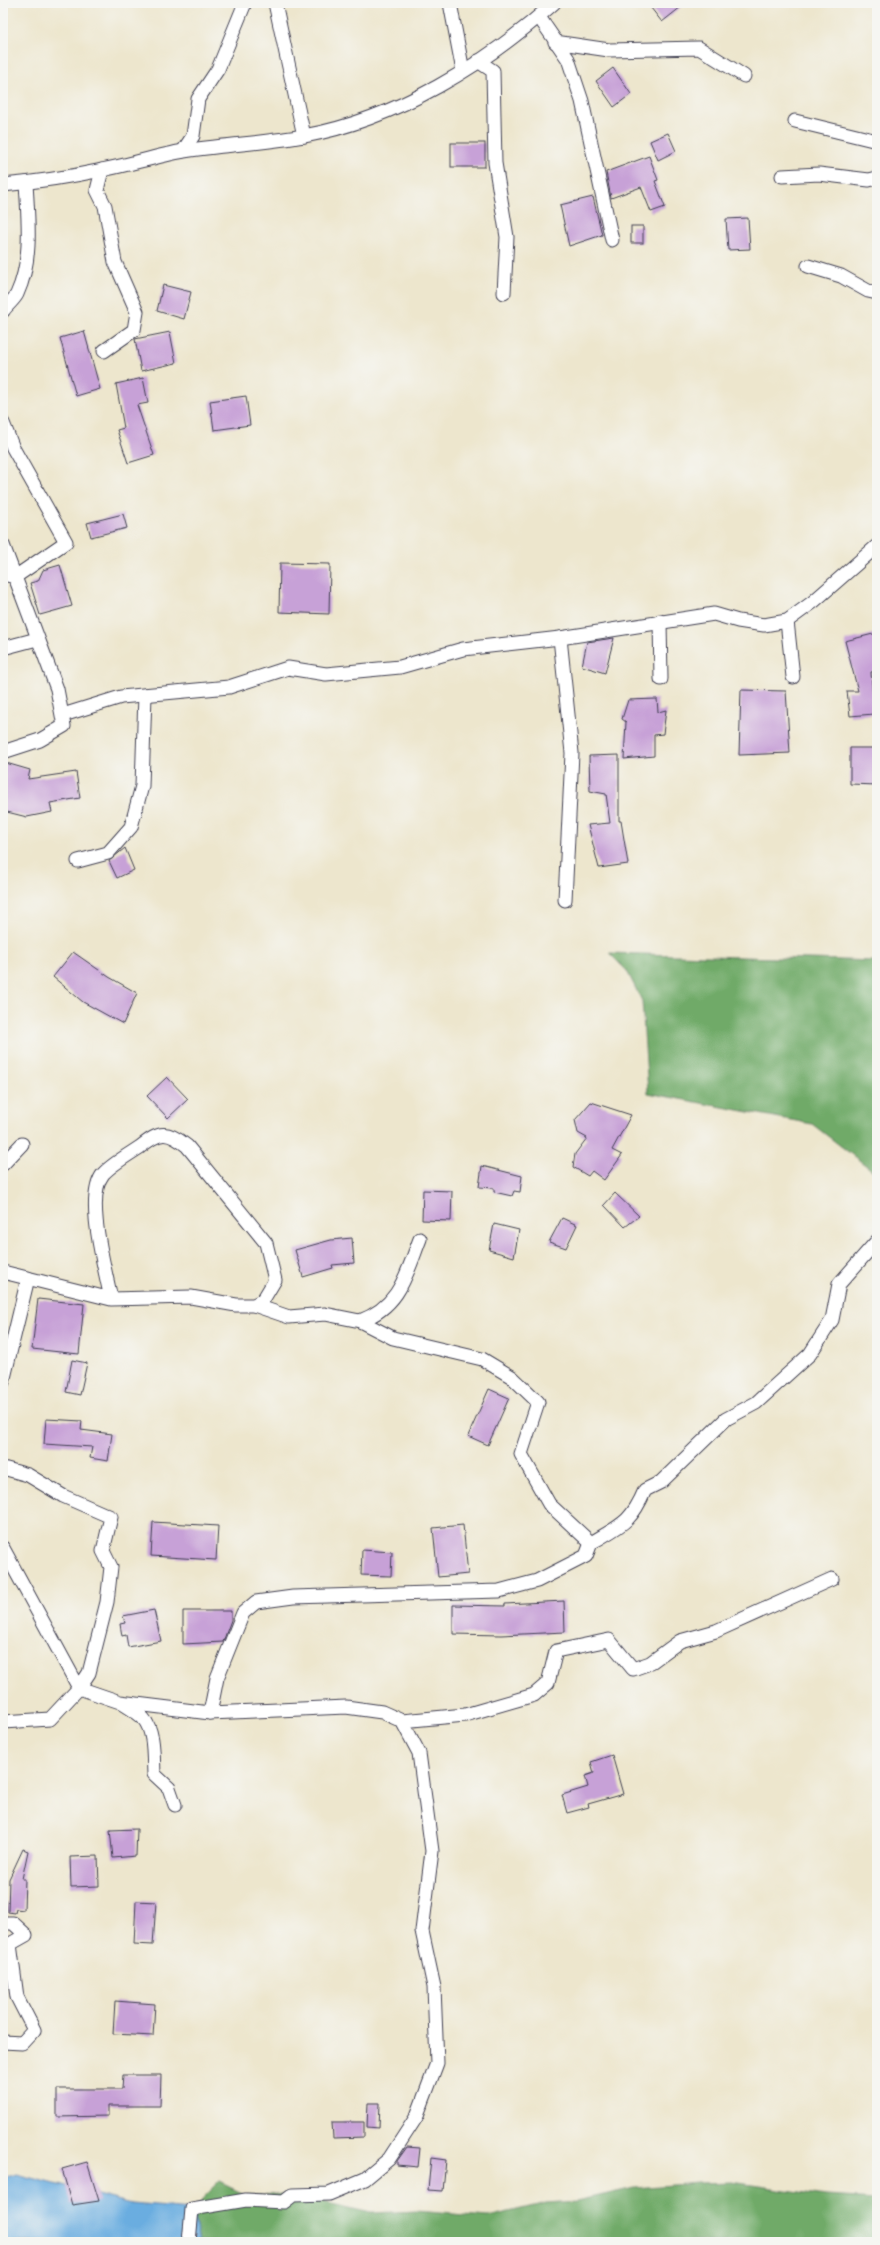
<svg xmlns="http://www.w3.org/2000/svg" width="880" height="2245" font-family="Pangolin,sans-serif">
  <rect width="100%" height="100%" fill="#f6f6f2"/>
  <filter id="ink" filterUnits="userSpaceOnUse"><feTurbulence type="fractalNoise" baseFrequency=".025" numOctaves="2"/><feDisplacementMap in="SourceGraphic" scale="8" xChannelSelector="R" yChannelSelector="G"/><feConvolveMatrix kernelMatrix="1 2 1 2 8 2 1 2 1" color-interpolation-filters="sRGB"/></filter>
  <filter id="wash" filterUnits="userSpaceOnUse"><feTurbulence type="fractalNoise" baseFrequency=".012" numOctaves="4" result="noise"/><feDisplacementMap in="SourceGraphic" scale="16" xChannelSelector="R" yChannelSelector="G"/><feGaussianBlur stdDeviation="0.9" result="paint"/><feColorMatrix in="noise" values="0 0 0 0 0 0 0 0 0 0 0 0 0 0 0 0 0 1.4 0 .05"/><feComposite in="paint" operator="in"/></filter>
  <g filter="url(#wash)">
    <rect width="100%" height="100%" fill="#ede6cd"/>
    <!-- forest -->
    <g fill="#70aa68" stroke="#496652">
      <path d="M609,953L877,961V1174L812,1124L648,1093L642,1001L627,971Z"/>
      <path d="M219,2182L244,2194L293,2195L371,2213L417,2211L488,2217L546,2203L577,2201L634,2188L698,2183L732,2182L826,2196L877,2199V2242H199L192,2209Z"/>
    </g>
    <!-- water -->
    <path fill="#6bade0" stroke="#46688e" d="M17,2174L132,2204L192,2209L199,2242H3V2178Z"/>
    <g id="blocks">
      <!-- building -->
      <g fill="#c7a1d7">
        <path d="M647,3H686L662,22Z"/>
        <path d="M613,68L631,94L614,107L596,81Z"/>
        <path d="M668,133L676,151L658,160L650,141Z"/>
        <rect x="451" y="143" width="34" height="24"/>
        <path d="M649,156L658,180L655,181L665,207L651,212L641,187L611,198L606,172Z"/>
        <path d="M593,197L602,235L569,246L560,205Z"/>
        <path d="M748,218L750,249L728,250L726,219Z"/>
        <rect x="631" y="226" width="12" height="17"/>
        <path d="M163,285L191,292L184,319L157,311Z"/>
        <path d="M84,331L100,389L76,396L60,338Z"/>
        <path d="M170,332L176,363L141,371L135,339Z"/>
        <path d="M143,378L148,403L137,405L154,455L128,463L117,430L124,428L116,384Z"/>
        <path d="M246,396L250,425L214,430L210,401Z"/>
        <path d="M123,514L127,528L91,537L87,523Z"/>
        <path d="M280,563L330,564L329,614L279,612Z"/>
        <path d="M60,565L72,606L40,615L30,583L38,581L43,570Z"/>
        <path d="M877,633V671L871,672L874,714L850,716L847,691H858L845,641Z"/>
        <path d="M614,638L605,673L582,666L587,642Z"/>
        <path d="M741,690L786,691L790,753L739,755Z"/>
        <path d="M657,699L658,712L666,710L663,734L654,735V756L624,759L626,722L622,719L628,700Z"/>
        <path d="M850,748H877V785L850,784Z"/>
        <path d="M619,755V821H621L628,864L599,868L588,825L610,823L606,794L590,791L589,756Z"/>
        <path d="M6,763L30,770L28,779L76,772L80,798L50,803L52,812L27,817L3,811V772Z"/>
        <path d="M125,848L134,870L117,878L109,861Z"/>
        <path d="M73,952L109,977L137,993L123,1024L83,1002L53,977Z"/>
        <path d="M167,1077L188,1099L168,1118L147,1096Z"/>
        <path d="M591,1102L631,1115L612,1150L622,1155L604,1180L592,1171L588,1176L573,1167L575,1154L587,1138L578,1133L575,1120Z"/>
        <path d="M482,1166L522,1176L520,1192L514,1191L512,1196L494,1192V1188L479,1187Z"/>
        <path d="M423,1190L452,1191L451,1221L422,1220Z"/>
        <path d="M615,1193L639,1216L625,1227L604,1205Z"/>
        <path d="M562,1218L577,1225L566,1248L549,1242Z"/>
        <path d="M494,1224L519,1230L514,1257L489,1250Z"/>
        <path d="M352,1238L354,1263L332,1265L333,1268L303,1277L295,1250L331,1240Z"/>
        <path d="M38,1299L84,1304L79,1354L32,1349Z"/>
        <path d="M72,1360L87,1363L80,1395L66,1392Z"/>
        <path d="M489,1389L509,1398L488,1445L468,1436Z"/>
        <path d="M46,1419L82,1421L81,1430L112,1434L108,1461L90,1458L92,1447L44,1444Z"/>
        <path d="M153,1522L218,1526L216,1560L151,1556Z"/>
        <path d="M463,1525L468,1574L438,1577L433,1528Z"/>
        <path d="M362,1550L392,1552L391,1576L361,1575Z"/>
        <path d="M564,1601L565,1632L501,1635L453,1634V1605L505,1606V1604Z"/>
        <path d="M154,1610L161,1641L128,1647L126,1635L122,1636L120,1624L125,1623L123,1616Z"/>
        <path d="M183,1611H231V1620L223,1642L183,1644Z"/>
        <path d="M612,1755L623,1794L588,1804L589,1807L567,1813L562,1795L588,1787L585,1776L594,1773L591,1762Z"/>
        <path d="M137,1829L136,1856L113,1858L110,1830Z"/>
        <path d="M23,1849L28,1851L22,1879H25L24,1910L16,1909L15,1913L8,1912L9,1879Z"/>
        <path d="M98,1856L99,1886L71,1887L70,1857Z"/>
        <path d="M136,1901L156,1902L153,1945L134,1944Z"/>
        <path d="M115,2001L155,2004L153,2036L113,2034Z"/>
        <path d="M123,2075H161L160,2106H108V2116L57,2117V2089H122Z"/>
        <path d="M368,2103H380L379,2128L367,2127Z"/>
        <path d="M332,2122H364V2137L333,2138Z"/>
        <path d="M407,2147L420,2148L418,2167L397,2165V2161Z"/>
        <path d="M431,2158L446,2160L443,2191L428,2190Z"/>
        <path d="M87,2162L99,2201L72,2205L62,2169Z"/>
      </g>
    </g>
  </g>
  <g filter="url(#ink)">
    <use href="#blocks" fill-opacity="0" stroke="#403f51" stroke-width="1"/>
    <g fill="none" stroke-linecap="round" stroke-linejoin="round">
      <defs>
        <g id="street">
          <path d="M275,3L304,136"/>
          <path d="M450,3L463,71"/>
          <path d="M539,17L568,59L582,101L612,240"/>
          <path d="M555,42L609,50L699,48L744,76"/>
          <path d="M478,61L493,71L495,163L507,237L504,293"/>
          <path d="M795,121L877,141"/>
          <path d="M183,151L193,136L198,99L218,69L245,3"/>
          <path d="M102,170L97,190L105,206L115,262L137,312L134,330L104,351"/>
          <path d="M782,176L819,174L869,180L877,178"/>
          <path d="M3,185C36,182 69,177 102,170C129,165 156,156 184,151C224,145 264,143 304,136C397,119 485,65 554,3"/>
          <path d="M808,266L841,276L868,291L877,293"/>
          <path d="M3,311C7,305 14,300 17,294C33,259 28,220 26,183"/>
          <path d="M3,423L13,448L66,542L15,577L3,574"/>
          <path d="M3,545L57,689L64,726L40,740L3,752"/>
          <path d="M660,621L661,679"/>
          <path d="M787,621L793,677"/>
          <path d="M560,638L572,753L565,900"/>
          <path d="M3,648L37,639"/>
          <path d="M63,715L121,697L229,687L288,668L326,674L400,667L463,649L560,638L714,614L738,621L764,625L787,621L813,602L877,546"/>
          <path d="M78,861L108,853L131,827L142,786L145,695"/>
          <path d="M3,1164L22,1144"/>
          <path d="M3,1272L111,1299L191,1297L236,1305H254L263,1300L275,1280L266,1243L187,1146C167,1130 160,1131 140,1147C128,1155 112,1164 103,1174C84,1198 106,1271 111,1299"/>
          <path d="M254,1305L289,1317L325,1314L360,1321L393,1338L482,1359L512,1377L538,1402L521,1454L549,1504L591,1543C621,1525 631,1523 645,1490L661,1482L726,1419L756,1403L810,1354L832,1320L839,1284L877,1241"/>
          <path d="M360,1321C400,1306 406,1275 420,1239"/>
          <path d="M3,1382L28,1278"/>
          <path d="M3,1468L28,1475L63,1496L111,1517L103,1551L111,1567L107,1602L89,1673L79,1688L3,1548"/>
          <path d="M122,1703C128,1707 137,1712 143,1718C155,1731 153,1757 154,1774L169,1788L175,1805"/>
          <path d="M210,1713L217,1678L243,1613L256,1602L293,1597L499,1591L537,1581L586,1556L591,1543"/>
          <path d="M3,1722L50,1719L79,1688L120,1702L210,1713L346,1707L382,1712L402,1721L465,1715L534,1695L548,1683L556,1651L609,1640L633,1669L650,1663L680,1641L716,1631L832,1579"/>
          <path d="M3,1923H13L26,1935L10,1944L17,1997L34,2030L22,2043L3,2042"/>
          <path d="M189,2242L192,2209L246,2200L284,2202L293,2195L329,2194L365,2179L389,2159L417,2116L437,2063L434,1987L422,1931L432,1851L419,1753L402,1721"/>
        </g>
      </defs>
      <!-- street casing -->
      <use href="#street" stroke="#403f51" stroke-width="15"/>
      <!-- street -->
      <use href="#street" stroke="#fff" stroke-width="13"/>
    </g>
  </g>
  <!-- margin -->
  <rect width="880" height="2245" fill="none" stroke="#f6f6f2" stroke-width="16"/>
</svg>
